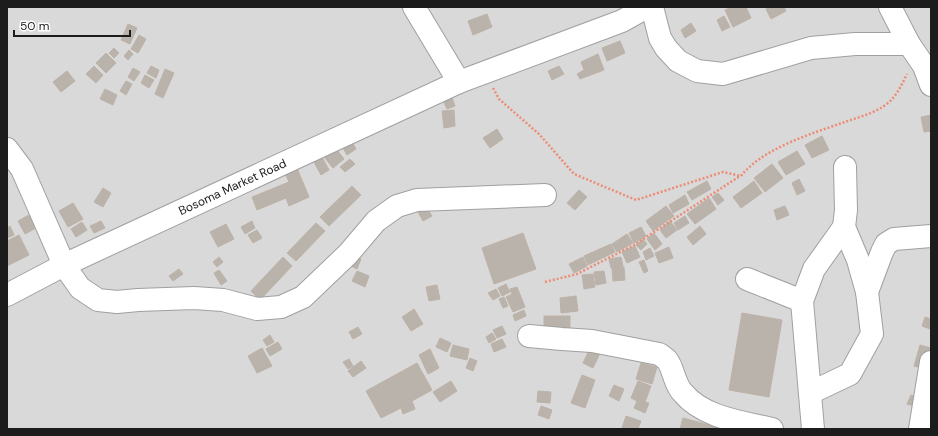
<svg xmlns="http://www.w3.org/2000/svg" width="938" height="436" font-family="'DM Sans',sans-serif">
  <rect width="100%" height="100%" fill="#eceae3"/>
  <!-- residential -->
  <rect fill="#dad9d9" x="7" y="7" width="924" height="422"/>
  <!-- building -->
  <g fill="#b9b3ac" stroke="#bdb2a7">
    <path d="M732,7H746L751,18L733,27L725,10Z"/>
    <path d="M770,7H784L786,11L771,19L766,9Z"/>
    <path d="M487,14L492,27L473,35L468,21Z"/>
    <path d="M724,16L730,27L722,31L717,20Z"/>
    <path d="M691,23L696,31L685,38L681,30Z"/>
    <path d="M128,24L137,28L130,44L121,40Z"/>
    <path d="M139,35L146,39L138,53L131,49Z"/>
    <path d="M620,41L625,53L607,61L602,48Z"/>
    <path d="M114,48L119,53L114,58L109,53Z"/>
    <path d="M129,50L133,54L128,60L124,56Z"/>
    <path d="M106,53L116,63L106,73L96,63Z"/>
    <path d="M598,54L604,70L580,79L577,74L584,70L581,62Z"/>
    <path d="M94,66L103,75L96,83L86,74Z"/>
    <path d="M151,66L159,70L156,78L147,73Z"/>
    <path d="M559,66L564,74L552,80L548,71Z"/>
    <path d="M133,68L140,72L134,81L128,77Z"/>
    <path d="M165,69L174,73L163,98L155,94Z"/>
    <path d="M67,71L75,81L61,92L53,82Z"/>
    <path d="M145,75L154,80L149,88L141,83Z"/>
    <path d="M126,81L132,84L126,95L120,91Z"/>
    <path d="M105,89L117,95L113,105L100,99Z"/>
    <path d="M451,95L455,106L447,109L442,98Z"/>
    <path d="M454,110L455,126L444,128L442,111Z"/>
    <path d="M931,115V131L924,132L921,117Z"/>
    <path d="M497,129L503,139L490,148L483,138Z"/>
    <path d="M822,136L829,150L812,158L805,145Z"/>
    <path d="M352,142L356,149L347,155L343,148Z"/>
    <path d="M337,150L344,159L333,168L325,158Z"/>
    <path d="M797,151L805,164L786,175L778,162Z"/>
    <path d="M322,157L329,170L321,175L314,162Z"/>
    <path d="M350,159L355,164L345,172L340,167Z"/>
    <path d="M772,164L783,178L765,192L754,178Z"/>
    <path d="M297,168L309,197L289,206L286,198L257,210L252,197L289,182L285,173Z"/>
    <path d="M799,179L805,191L797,195L792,183Z"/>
    <path d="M707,181L711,189L692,200L687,192Z"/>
    <path d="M754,181L762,193L741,208L733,197Z"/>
    <path d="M352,186L361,195L329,226L320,217Z"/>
    <path d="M103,188L111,193L103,207L94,202Z"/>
    <path d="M579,190L587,197L575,210L567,203Z"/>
    <path d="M718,193L724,200L718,205L712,197Z"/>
    <path d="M685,195L689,204L673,213L669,205Z"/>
    <path d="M709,198L716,209L695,224L687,214Z"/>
    <path d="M73,203L83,219L68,227L59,211Z"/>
    <path d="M425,205L432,216L423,221L417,210Z"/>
    <path d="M666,206L674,216L653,231L646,221Z"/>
    <path d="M785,206L789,215L777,220L774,210Z"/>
    <path d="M29,215L36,228L25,234L18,221Z"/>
    <path d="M685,216L689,223L678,230L674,223Z"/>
    <path d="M101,221L105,228L94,233L90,226Z"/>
    <path d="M252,221L255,228L245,234L241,227Z"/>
    <path d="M670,221L677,230L666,238L660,230Z"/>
    <path d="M82,222L87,230L76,237L71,229Z"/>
    <path d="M316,223L325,231L296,261L287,253Z"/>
    <path d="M226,224L234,239L218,247L210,232Z"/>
    <path d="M10,226L14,235L7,238V228Z"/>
    <path d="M700,226L706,234L693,245L687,237Z"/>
    <path d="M641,227L646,236L634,243L629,233Z"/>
    <path d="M257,230L262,238L253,243L248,235Z"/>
    <path d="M523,233L536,269L494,284L482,248Z"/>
    <path d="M654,233L662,244L655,250L647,239Z"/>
    <path d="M627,234L633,243L617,252L612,244Z"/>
    <path d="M19,235L29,255L7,266V241Z"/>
    <path d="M643,239L647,244L641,250L636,245Z"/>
    <path d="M611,244L615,252L588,265L584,256Z"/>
    <path d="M635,246L640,257L627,263L622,252Z"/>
    <path d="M669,247L673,258L659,263L655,253Z"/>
    <path d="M650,248L654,256L646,260L643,252Z"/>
    <path d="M353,256L361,259L357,269L349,265Z"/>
    <path d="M219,257L223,262L217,267L213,262Z"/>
    <path d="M283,257L292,266L260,300L251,291Z"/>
    <path d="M583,257L587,266L574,273L569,264Z"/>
    <path d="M621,257L623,266L611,268L609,259Z"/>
    <path d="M644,260L648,271L644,273L639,262Z"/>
    <path d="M624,267L625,280L613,281L612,268Z"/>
    <path d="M179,269L183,274L173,281L169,276Z"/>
    <path d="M219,270L227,281L221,285L214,273Z"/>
    <path d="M357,271L369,276L365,287L352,281Z"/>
    <path d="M604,271L606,283L596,285L594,272Z"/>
    <path d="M593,274L595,287L584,289L582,275Z"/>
    <path d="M506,284L510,292L502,296L498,288Z"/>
    <path d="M437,285L440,299L429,301L426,287Z"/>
    <path d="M517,287L525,307L513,312L506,297L512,294L510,289Z"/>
    <path d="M496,289L500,296L493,300L488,293Z"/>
    <path d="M576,296L578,311L561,313L560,298Z"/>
    <path d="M504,297L508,306L503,308L499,299Z"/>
    <path d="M414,309L423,324L411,331L402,317Z"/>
    <path d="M524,310L526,316L515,321L513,315Z"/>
    <path d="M742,313L782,320L769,397L729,390Z"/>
    <rect x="544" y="316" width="26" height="14"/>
    <path d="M925,317L931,319L930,329L922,326Z"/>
    <path d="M502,326L506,334L497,338L493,330Z"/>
    <path d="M358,327L362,334L353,339L349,332Z"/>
    <path d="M492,333L496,339L489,343L486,337Z"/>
    <path d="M270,335L274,342L267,346L263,340Z"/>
    <path d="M440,338L451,343L447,352L436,347Z"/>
    <path d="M502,339L506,347L494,352L491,344Z"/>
    <path d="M278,342L282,349L270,356L266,349Z"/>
    <path d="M453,345L469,349L467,360L450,356Z"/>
    <path d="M920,345L931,348L927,364L921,368L914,366Z"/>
    <path d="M591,346L601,351L593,368L583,363Z"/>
    <path d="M262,348L272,366L257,373L248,356Z"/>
    <path d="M430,349L439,368L428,374L419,355Z"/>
    <path d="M470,358L477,361L473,371L466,368Z"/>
    <path d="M349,359L353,366L348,369L343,362Z"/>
    <path d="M361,361L366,368L353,377L348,371Z"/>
    <path d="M417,363L432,390L412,401L415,409L403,414L401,408L381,418L366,391Z"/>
    <path d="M641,363L657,367L652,384L636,379Z"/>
    <path d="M582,375L595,380L585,408L571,403Z"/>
    <path d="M451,381L457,391L440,402L433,392Z"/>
    <path d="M638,381L651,386L645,402L649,403L645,413L634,408L637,401L631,398Z"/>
    <path d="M614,385L624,389L619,401L609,396Z"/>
    <path d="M538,391L551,392L550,403L537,402Z"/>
    <path d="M911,395L918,398L914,406L907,404Z"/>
    <path d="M541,406L552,410L549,419L538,415Z"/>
    <path d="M626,416L641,421L638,429L622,428Z"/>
    <path d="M683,418L724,429H680Z"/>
  </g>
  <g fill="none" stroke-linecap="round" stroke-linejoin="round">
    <defs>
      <g id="minor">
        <path d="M414,7L459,82"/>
        <path d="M652,7L660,38L666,48L678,61L697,71L723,74L811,48L855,44H909"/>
        <path d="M890,7L909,44L924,66L931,85"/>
        <path d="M7,149L22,169L64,265L80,288L98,300L117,302L138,300L194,298L223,300L257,309L281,307L303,297L348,254L376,221L397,206L417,200L545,195"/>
        <path d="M747,279L802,301"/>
        <path d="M867,292L882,252L886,244L894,239L931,236"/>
        <path id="s1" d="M7,295L64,265L459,82L622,21L647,7"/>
        <path d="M529,336L562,339L592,341L659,354C662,356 665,358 667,360C674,369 674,384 683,393C704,418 742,422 772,429"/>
        <path d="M810,393L850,374L872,334L867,292L858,260L844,227"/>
        <path d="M813,429L802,301L814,269L844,227L846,210L845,167"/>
        <path d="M920,429L931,362"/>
      </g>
    </defs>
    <!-- minor casing -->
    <use href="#minor" stroke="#a0a0a0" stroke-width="24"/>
    <!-- path -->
    <g stroke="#ec8c74" stroke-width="2.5" stroke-dasharray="2 2" stroke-linecap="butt">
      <path d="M493,88L499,99L539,134L574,174L636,200L723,172L741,176C762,149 810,134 842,123C856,118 872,114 884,106C896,98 901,86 907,74"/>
      <path d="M545,282L577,274L634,245L740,176"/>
    </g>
    <!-- minor -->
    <use href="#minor" stroke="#fff" stroke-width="22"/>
  </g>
  <g text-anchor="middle" stroke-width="3" stroke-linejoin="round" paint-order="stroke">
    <!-- street labels -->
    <g font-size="12" fill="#1c1c1c" stroke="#fff">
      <text dy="4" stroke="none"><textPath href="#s1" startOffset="250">Bosoma Market Road</textPath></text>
    </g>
  </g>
  <!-- border -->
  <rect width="938" height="436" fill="none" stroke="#1c1c1c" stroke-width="16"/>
  <!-- scale -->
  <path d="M14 30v6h116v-6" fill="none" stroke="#1c1c1c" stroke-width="2"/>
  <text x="20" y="30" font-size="12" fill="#1c1c1c" stroke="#ffffff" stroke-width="3" paint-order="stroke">50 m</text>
</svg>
